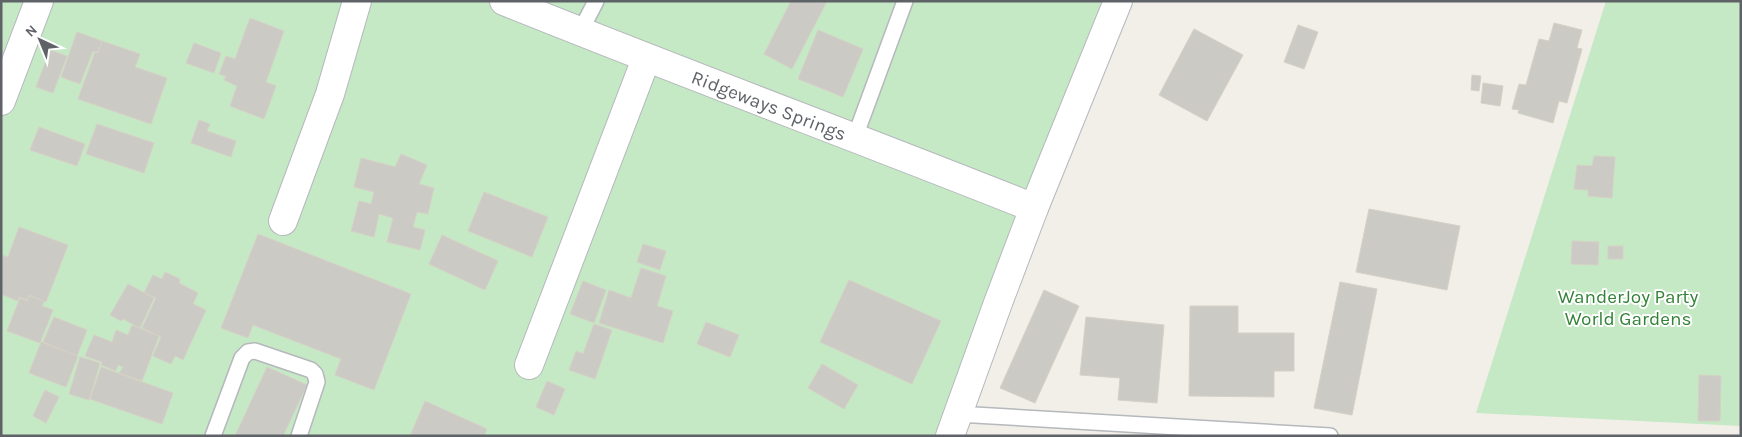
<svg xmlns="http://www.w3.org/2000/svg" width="1742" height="437" font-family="Karla,sans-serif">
  <rect width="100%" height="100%" fill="#f1efe8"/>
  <!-- green -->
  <g fill="#c5e8c5">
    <path d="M1,1H1130L934,436L1,435Z"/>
    <path d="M1606,1L1741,2V426L1476,413Z"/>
  </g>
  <!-- building -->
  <g fill="#cccac5" stroke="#d6d1c6">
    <path d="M791,1H827L792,69L764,54Z"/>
    <path d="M250,18L284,31L266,82L276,86L264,119L230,106L237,86L224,80L226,76L219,74L226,56L235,59Z"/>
    <path d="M1554,23L1582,30L1577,48L1582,49L1567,103L1559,101L1553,123L1518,113L1519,110L1512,109L1519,84L1526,85L1539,39L1549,41Z"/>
    <path d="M1298,25L1318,32L1304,69L1284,62Z"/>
    <path d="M1194,29L1243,55L1207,121L1159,95Z"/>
    <path d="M818,30L863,49L843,97L798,79Z"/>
    <path d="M77,32L102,41L98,52L93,51L80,84L61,77Z"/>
    <path d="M102,41L140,54L135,67L167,78L151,124L78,99L95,52L98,53Z"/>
    <path d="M194,43L221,53L214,73L186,63Z"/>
    <path d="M50,50L67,56L53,93L36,87Z"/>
    <path d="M1472,75L1481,76L1479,91L1471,90Z"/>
    <path d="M1483,83L1503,86L1500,106L1481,103Z"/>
    <path d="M199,120L210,124L207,131L236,141L231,157L191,143Z"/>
    <path d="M97,124L154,143L144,173L86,154Z"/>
    <path d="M39,127L85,144L77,166L30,150Z"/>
    <path d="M401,154L427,165L419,184L434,188L428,214L417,212L413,227L425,230L420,250L387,242L393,218L379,214L374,237L351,231L359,201L371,204L374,192L354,187L361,158L395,167Z"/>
    <path d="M1594,156L1615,157L1612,198L1588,196V190L1574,189L1577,165L1592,166Z"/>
    <path d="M484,192L548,217L532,257L468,231Z"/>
    <path d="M1369,209L1460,226L1447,290L1356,272Z"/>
    <path d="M19,227L68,245L46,302L29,295L27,300L19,297L18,301L1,294V255L8,257Z"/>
    <path d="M258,234L411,294L374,390L335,375L341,359L253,325L248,338L221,328Z"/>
    <path d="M442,235L498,261L485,290L429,264Z"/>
    <path d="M1572,241L1599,242L1598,265L1571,264Z"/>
    <path d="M643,244L666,251L660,270L637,262Z"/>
    <rect x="1608" y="246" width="15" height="13"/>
    <path d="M641,268L666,276L657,306L673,311L663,343L599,323L609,290L631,298Z"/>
    <path d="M165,272L180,279L179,283L198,293L193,304L206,310L183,360L175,356L171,364L153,356L161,337L142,328L156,298L144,293L153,275L162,279Z"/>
    <path d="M849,280L941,321L912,384L820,342Z"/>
    <path d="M583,281L606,290L594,323L570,314Z"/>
    <path d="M1340,282L1377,289L1352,415L1314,408Z"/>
    <path d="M128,284L154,298L140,328L123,319L121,321L110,315Z"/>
    <path d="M1044,290L1079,306L1035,403L1000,388Z"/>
    <path d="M29,296L44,301L42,306L53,310L40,343L7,331L20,298L27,301Z"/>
    <path d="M1190,306H1238V333H1294V371H1274V397L1189,396Z"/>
    <path d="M54,317L87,330L77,356L43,342Z"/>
    <path d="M1086,317L1164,325L1157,403L1118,400L1120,378L1080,375Z"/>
    <path d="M706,322L739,335L730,357L697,344Z"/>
    <path d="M594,324L612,330L595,379L569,370L576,351L583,354Z"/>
    <path d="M132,325L159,336L142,381L119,373L123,367L118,365L116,371L101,365L102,362L85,356L94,335L112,342L116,330L128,335Z"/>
    <path d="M41,342L78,356L66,387L29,373Z"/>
    <path d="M80,357L100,363L89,400L69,394Z"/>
    <path d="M822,364L858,385L844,409L808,388Z"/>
    <path d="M101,367L173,393L162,424L90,399Z"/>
    <path d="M267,367L307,385L283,436H235Z"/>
    <path d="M1699,375L1721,376L1720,421H1698Z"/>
    <path d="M547,381L565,389L554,415L536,407Z"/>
    <path d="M45,390L59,397L46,423L33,416Z"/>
    <path d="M425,401L487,429L484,436H410Z"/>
  </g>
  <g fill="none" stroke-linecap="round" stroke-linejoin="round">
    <defs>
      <g id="service">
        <path d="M580,32L596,1"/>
        <path d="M855,137L905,1"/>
        <path d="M957,414L1330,436"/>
        <path d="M213,436L242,358L248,352L255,351L311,370L315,374L317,382L299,436"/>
      </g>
      <g id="minor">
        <path d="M504,1C680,72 858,138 1034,208L998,303L950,436"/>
        <path d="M1,101L39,1"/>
        <path d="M1034,208L1118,1"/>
        <path d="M283,221L330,94L357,1"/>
        <path d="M529,365L646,59"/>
      </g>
    </defs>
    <!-- service casing -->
    <use href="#service" stroke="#b5b8bc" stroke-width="18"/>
    <!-- minor casing -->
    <use href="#minor" stroke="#b5b8bc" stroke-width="30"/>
    <!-- service -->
    <use href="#service" stroke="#fff" stroke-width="15"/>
    <!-- minor -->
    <use href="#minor" stroke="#fff" stroke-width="28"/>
  </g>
  <g text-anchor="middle" stroke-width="4" stroke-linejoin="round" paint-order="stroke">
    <!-- street labels -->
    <g font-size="19" fill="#5f6368" stroke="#fff">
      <text transform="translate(769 105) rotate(21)" y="7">Ridgeways Springs</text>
    </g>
    <!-- park labels -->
    <g font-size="19" fill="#348238" stroke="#fff">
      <text x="1628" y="303">WanderJoy Party<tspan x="1628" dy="22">World Gardens</tspan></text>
    </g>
  </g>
  <!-- border -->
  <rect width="1742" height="437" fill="none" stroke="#5f6368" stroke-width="5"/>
  <!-- north arrow -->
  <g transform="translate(40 40) rotate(316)" stroke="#ffffff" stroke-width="4" paint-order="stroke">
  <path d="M0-4L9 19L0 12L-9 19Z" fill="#5f6368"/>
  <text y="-8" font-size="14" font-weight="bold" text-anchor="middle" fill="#5f6368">N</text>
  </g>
</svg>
